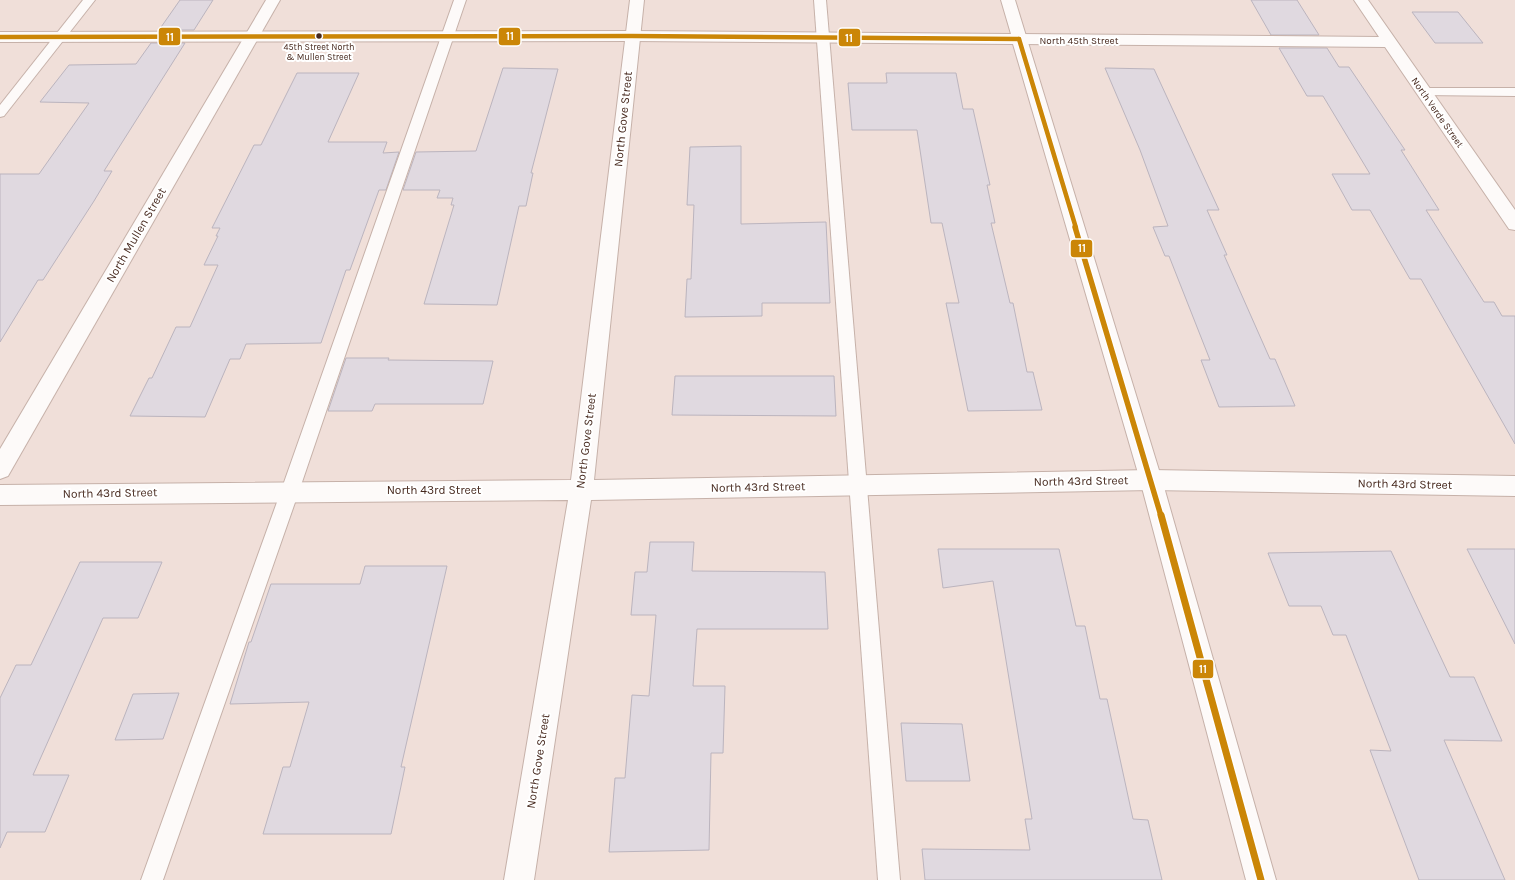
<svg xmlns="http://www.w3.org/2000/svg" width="1515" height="880" font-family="Karla,sans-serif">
  <rect width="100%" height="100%" fill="#f0dfd9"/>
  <!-- building -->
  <g fill="#e0d9e0" stroke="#bbb4be">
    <path d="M180,0H213L194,30H159Z"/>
    <path d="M1251,0H1297L1319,35H1271Z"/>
    <path d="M1412,12H1458L1483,43H1435Z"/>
    <path d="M151,43H185L104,171H112L94,201L43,280H38L0,342V174H39L89,103L40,102L69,65L136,64Z"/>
    <path d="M1279,48H1327L1339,67H1349L1405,150H1401L1439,210H1426L1484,302H1494L1502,316H1515V444L1421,279H1410L1370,210H1352L1332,174H1370L1323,96H1307Z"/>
    <path d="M503,68L558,69L531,173H533L526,206H519L497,305L424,304L454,205H451L453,198H437L440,190H403L416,152L476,151Z"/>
    <path d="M1105,68L1154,69L1219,210H1207L1227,255H1224L1270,359H1275L1295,406L1219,407L1201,360H1210L1169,256H1165L1153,227L1168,226L1140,150Z"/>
    <path d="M297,73H359L328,142H387L383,153L399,152L386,190H379L350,270H346L321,343L246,344L240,359H230L205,417L130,416L149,378H152L176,327H190L218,265H204L218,236H216L220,228H212L254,145H261Z"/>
    <path d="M886,73H956L963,109H973L990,185H987L995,223H991L1010,303H1013L1027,372H1033L1042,410L968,411L946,303H959L942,223H931L917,130H852L848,83H887Z"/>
    <path d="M741,146V224L826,222L830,303H762V316L685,317L687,279H691L694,205H687L690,147Z"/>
    <path d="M346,358H389L388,360L493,361L483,404H375L372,411H328Z"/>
    <path d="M675,376H834L836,416L672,415Z"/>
    <path d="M650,542H694L692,571L825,572L828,629H697L693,686H725L723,753H711L709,850L609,852L615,778H625L632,695L649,696L656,615H631L635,572H647Z"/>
    <path d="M938,549H1059L1076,626H1085L1100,699H1107L1133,819L1148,820L1162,880H925L922,849L1030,850L1025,819H1032L993,581L943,588Z"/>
    <path d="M1467,549H1515V644Z"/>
    <path d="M1391,551L1450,677H1474L1502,741L1444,740L1505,880H1419L1370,750L1391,751L1346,635H1333L1321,606H1289L1268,553Z"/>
    <path d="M80,562H162L138,618H103L33,775H69L45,832H7L0,848V698L16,665H31Z"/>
    <path d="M365,566H447L401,767H405L391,834H263L283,767H290L309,702L230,704L249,642H251L271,584H360Z"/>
    <path d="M179,693L163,739L115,740L133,694Z"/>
    <path d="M901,723L962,724L970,781H906Z"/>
  </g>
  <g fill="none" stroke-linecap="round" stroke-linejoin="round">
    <defs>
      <g id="service">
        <path d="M83,0H95L4,116L0,117V105Z"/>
        <path d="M454,0H466L299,491L163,880H141L281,491Z"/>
        <path d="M814,0H826L900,880H878Z"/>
        <path d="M1424,88H1515V96L1420,95L1418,92Z"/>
      </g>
      <g id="minor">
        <path d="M266,0H280L8,476L0,479V449Z"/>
        <path d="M630,0H644L594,480L1151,470L1515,476V496L1151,490L591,500L534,880H504L568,500L0,505V485L571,480Z"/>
        <path d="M1354,0H1368L1515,210V230L1509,229L1385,47L1019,44L1014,42L1011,39L1014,36L1019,34L1379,37Z"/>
      </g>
      <path id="tertiary" d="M1001,0H1015L1162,480L1276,880H1246L1140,480L1013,44L632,41L0,42V32L632,31L1011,34Z"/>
    </defs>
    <!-- service casing -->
    <use href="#service" stroke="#c6b1a9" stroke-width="2"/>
    <!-- minor casing -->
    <use href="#minor" stroke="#c6b1a9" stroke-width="2"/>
    <!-- tertiary casing -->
    <use href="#tertiary" stroke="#c6b1a9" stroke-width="2"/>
    <!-- service -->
    <use href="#service" fill="#fdfaf9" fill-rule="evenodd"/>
    <!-- minor -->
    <use href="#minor" fill="#fdfaf9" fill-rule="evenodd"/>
    <!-- tertiary -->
    <use href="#tertiary" fill="#fdfaf9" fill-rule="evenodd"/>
    <defs>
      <g id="bus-1-far2">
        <path d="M0,37L632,36L1019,39"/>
        <path d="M1019,39L1076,228"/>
      </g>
      <path id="bus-1-far1" d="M1075,227L1161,516"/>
      <path id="bus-1" d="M1161,515L1261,880"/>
    </defs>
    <!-- bus-1-far2 casing -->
    <use href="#bus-1-far2" stroke="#fff" stroke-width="6"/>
    <!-- bus-1-far1 casing -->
    <use href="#bus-1-far1" stroke="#fff" stroke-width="8"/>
    <!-- bus-1 casing -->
    <use href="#bus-1" stroke="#fff" stroke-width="10"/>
    <!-- bus-1-far2 -->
    <use href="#bus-1-far2" stroke="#cb8607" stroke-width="4.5"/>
    <!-- bus-1-far1 -->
    <use href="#bus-1-far1" stroke="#cb8607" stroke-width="5.5"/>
    <!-- bus-1 -->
    <use href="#bus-1" stroke="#cb8607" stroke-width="7"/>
  </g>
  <!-- markers -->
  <circle fill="#46281d" stroke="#fff" stroke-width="1.5" cx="319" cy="36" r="3.5"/>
  <g text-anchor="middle" stroke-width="4" stroke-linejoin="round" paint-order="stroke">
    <!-- far-bus labels -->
    <g font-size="9" fill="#46281d" stroke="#fff">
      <text x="319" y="50">45th Street North<tspan x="319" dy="10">&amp; Mullen Street</tspan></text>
    </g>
    <!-- far-street labels -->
    <g font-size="10" fill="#46281d" stroke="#fff">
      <text x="1079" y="44">North 45th Street</text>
      <text transform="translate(1438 112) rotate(55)" y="4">North Verde Street</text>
    </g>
    <!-- street labels -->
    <g font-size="12" fill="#46281d" stroke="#fff">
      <text transform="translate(623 119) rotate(-84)" y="4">North Gove Street</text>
      <text transform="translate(136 235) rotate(-60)" y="4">North Mullen Street</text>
      <text transform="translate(586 441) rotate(-83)" y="4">North Gove Street</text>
      <text transform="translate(1081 481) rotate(-1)" y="4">North 43rd Street</text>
      <text transform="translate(1405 484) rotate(1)" y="4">North 43rd Street</text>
      <text transform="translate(758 487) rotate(-1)" y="4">North 43rd Street</text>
      <text x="434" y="494">North 43rd Street</text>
      <text transform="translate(110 493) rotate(-1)" y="4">North 43rd Street</text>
      <text transform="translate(538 761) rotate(-81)" y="4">North Gove Street</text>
    </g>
  </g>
  <g stroke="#fff" stroke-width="1.5">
    <rect x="498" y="27" width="23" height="19" rx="4" fill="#cb8607"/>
    <rect x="158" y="27" width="23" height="19" rx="4" fill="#cb8607"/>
    <rect x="838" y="28" width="23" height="19" rx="4" fill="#cb8607"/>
    <rect x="1070" y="239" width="23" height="19" rx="4" fill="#cb8607"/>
    <rect x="1192" y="659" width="22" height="20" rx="4" fill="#cb8607"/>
  </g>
  <g font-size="11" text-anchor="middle" font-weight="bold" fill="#fff">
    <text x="510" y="40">11</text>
    <text x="170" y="41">11</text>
    <text x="849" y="42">11</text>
    <text x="1082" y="252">11</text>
    <text x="1203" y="673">11</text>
  </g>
</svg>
